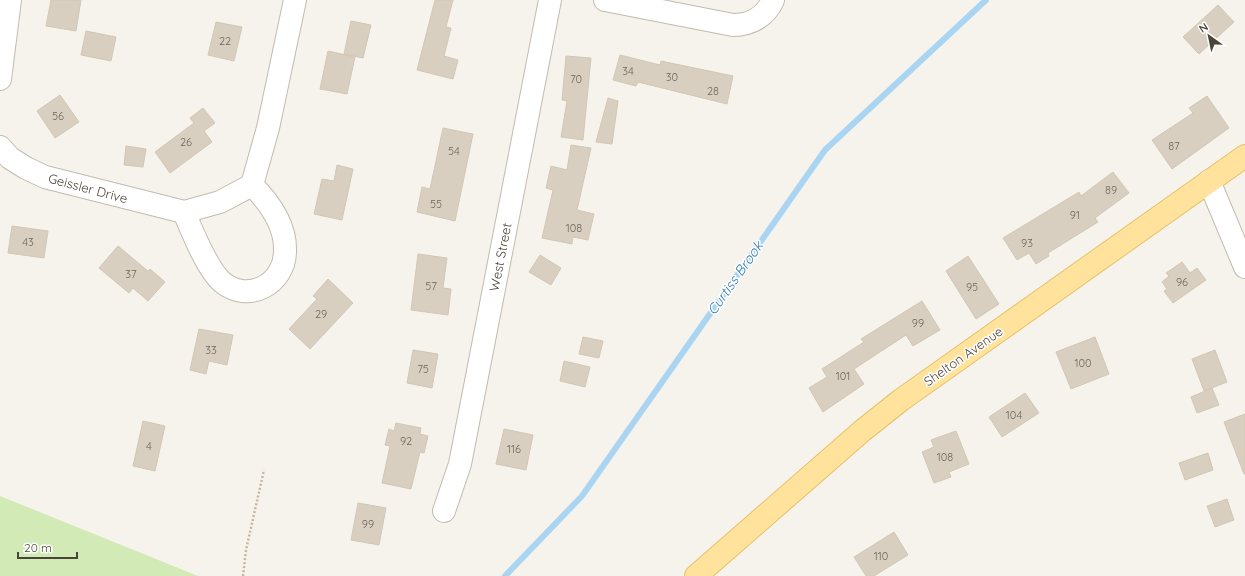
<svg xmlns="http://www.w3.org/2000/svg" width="1245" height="576" font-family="Quicksand,sans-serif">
  <rect width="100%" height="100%" fill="#f6f3ec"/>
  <!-- green -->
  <path fill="#d2eab5" d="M0,496L198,576H0Z"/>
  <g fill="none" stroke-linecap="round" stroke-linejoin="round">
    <!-- stream -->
    <path stroke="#a9d4f2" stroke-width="6" d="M505,576L582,496L825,150L986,0"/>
  </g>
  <!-- building -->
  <g fill="#d8cfc1" stroke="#d3c7b4">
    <path d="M51,0H81L76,31L46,26Z"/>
    <path d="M435,0H453L446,27L451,28L444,56L458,60L453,79L417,70Z"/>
    <path d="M1218,5L1234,22L1199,54L1183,37Z"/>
    <path d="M351,21L371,25L363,58L344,54Z"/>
    <path d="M216,22L242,27L234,61L208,55Z"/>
    <path d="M86,31L116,37L111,61L81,55Z"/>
    <path d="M328,51L355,57L347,94L320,89Z"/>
    <path d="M620,55L660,65L661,61L733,76L727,104L638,82L636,86L613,80Z"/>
    <path d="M566,56L591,58L583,140L561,137L567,101L562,100Z"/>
    <path d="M60,95L79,122L55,138L37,111Z"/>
    <path d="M1207,96L1229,128L1172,169L1152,140L1193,113L1189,108Z"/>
    <path d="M608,98L618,101L612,144L596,142Z"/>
    <path d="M203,108L215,123L204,131L212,142L170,173L155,152L194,123L190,118Z"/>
    <path d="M443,128L473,134L455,221L417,212L422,187L430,189Z"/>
    <path d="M571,145L591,148L577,210L594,214L588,240L573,237L572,244L542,238L553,190L546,188L551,166L567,170Z"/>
    <path d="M126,146L146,149L143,167L124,165Z"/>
    <path d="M337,165L353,169L342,220L314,214L322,179L334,181Z"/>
    <path d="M1113,172L1129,193L1095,218L1098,222L1048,253L1049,256L1036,264L1029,253L1017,260L1003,238L1079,192L1081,196Z"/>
    <path d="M12,226L48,231L44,258L8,253Z"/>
    <path d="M118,246L148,271L150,269L165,282L148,301L133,288L129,293L99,268Z"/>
    <path d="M418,254L447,258L443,288L451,289L448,315L411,310Z"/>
    <path d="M540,255L561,268L551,285L529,272Z"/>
    <path d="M968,256L999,304L976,319L946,271Z"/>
    <path d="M1182,262L1190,273L1197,268L1206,280L1173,303L1164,291L1167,289L1162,282L1169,276L1166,273Z"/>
    <path d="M328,279L353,303L310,349L289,329L317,299L313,296Z"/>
    <path d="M922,301L940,330L913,346L906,335L854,369L864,384L823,412L809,388L827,377L822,369L864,342L861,339Z"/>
    <path d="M199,329L233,335L227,365L209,361L206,374L190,370Z"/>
    <path d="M583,337L603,341L599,358L579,354Z"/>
    <path d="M1095,337L1109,374L1071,389L1056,352Z"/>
    <path d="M413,350L438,354L432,388L407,383Z"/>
    <path d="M1215,350L1227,382L1204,391L1192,359Z"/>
    <path d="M564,361L590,367L585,387L560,381Z"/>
    <path d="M1212,388L1219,405L1197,413L1191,397Z"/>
    <path d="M1025,393L1039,413L1002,437L989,417Z"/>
    <path d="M1245,414V474H1244L1224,422Z"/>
    <path d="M143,421L165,426L155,471L133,466Z"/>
    <path d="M396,423L421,428L420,434L428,436L424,453L420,452L411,489L382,483L390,446L385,445L389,429L394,431Z"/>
    <path d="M504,429L533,435L526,470L496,464Z"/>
    <path d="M956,431L969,464L949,472L951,477L934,483L922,452L934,447L931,440Z"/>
    <path d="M1208,453L1213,470L1185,480L1179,463Z"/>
    <path d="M1227,499L1234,520L1215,527L1207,506Z"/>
    <path d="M358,503L386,508L379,545L351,540Z"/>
    <path d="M894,532L908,555L874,576H866L854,557Z"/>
  </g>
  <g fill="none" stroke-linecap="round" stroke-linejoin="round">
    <defs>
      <g id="minor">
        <path d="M605,0L733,25C751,25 766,16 773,0"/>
        <path d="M0,79L10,0"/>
        <path d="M0,147L10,158L26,168L45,177L184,212L220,202L252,185L268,128L295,0"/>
        <path d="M1209,181L1245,267"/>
        <path d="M184,212C192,231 207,269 222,282C248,304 285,284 285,251C286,225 269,202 252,185"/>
        <path d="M444,511L460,464L550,0"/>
      </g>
      <path id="major" d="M696,576L862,431L901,400L1245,156"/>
    </defs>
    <!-- minor casing -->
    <use href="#minor" stroke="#c2bbae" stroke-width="24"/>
    <!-- major casing -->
    <use href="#major" stroke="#e6c16a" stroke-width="24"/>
    <!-- path -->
    <path stroke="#c4b79f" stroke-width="2.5" stroke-dasharray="2 2" stroke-linecap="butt" d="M243,576L246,550L264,470"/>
    <!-- minor -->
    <use href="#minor" stroke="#fff" stroke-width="22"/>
    <!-- major -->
    <use href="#major" stroke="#ffe39c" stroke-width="22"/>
  </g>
  <g text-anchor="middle" stroke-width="3" stroke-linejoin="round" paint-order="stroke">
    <!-- number labels -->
    <g font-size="11" fill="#6e675b">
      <text x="225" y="45">22</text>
      <text x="628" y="75">34</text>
      <text x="672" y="81">30</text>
      <text x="576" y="83">70</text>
      <text x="713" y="95">28</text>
      <text x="58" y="120">56</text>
      <text x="186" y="146">26</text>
      <text x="1174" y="150">87</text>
      <text x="454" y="155">54</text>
      <text x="1111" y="194">89</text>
      <text x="436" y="208">55</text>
      <text x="1075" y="219">91</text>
      <text x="574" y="232">108</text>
      <text x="28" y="246">43</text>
      <text x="1027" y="247">93</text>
      <text x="131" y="278">37</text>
      <text x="1182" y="286">96</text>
      <text x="431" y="290">57</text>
      <text x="972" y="291">95</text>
      <text x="321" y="318">29</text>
      <text x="918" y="327">99</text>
      <text x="211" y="354">33</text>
      <text x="1083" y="367">100</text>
      <text x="423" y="373">75</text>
      <text x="843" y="380">101</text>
      <text x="1014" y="419">104</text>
      <text x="406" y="445">92</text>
      <text x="149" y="450">4</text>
      <text x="514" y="453">116</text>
      <text x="945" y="461">108</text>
      <text x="368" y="528">99</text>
      <text x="881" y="560">110</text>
    </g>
    <!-- street labels -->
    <g font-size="13" fill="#4b4439" stroke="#fff">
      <text transform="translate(88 188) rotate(15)" y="5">Geissler Drive</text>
      <text transform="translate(500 257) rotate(-79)" y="5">West Street</text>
      <text transform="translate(963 356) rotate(-35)" y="5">Shelton Avenue</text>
    </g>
    <!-- water labels -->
    <g font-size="14" font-style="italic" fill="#2e7ab2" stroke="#fff">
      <text transform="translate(735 278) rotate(-55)" y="5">Curtiss Brook</text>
    </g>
  </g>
  <!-- north arrow -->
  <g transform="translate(1209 36) rotate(327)" stroke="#ffffff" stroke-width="3" paint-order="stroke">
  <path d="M0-3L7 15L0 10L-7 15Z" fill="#4b4439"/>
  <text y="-6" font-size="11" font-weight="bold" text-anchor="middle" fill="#4b4439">N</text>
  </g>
  <!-- scale -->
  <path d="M18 552v6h59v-6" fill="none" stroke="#4b4439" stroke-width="2"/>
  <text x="24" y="552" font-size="12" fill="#4b4439" stroke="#ffffff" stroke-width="3" paint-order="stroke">20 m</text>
</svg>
